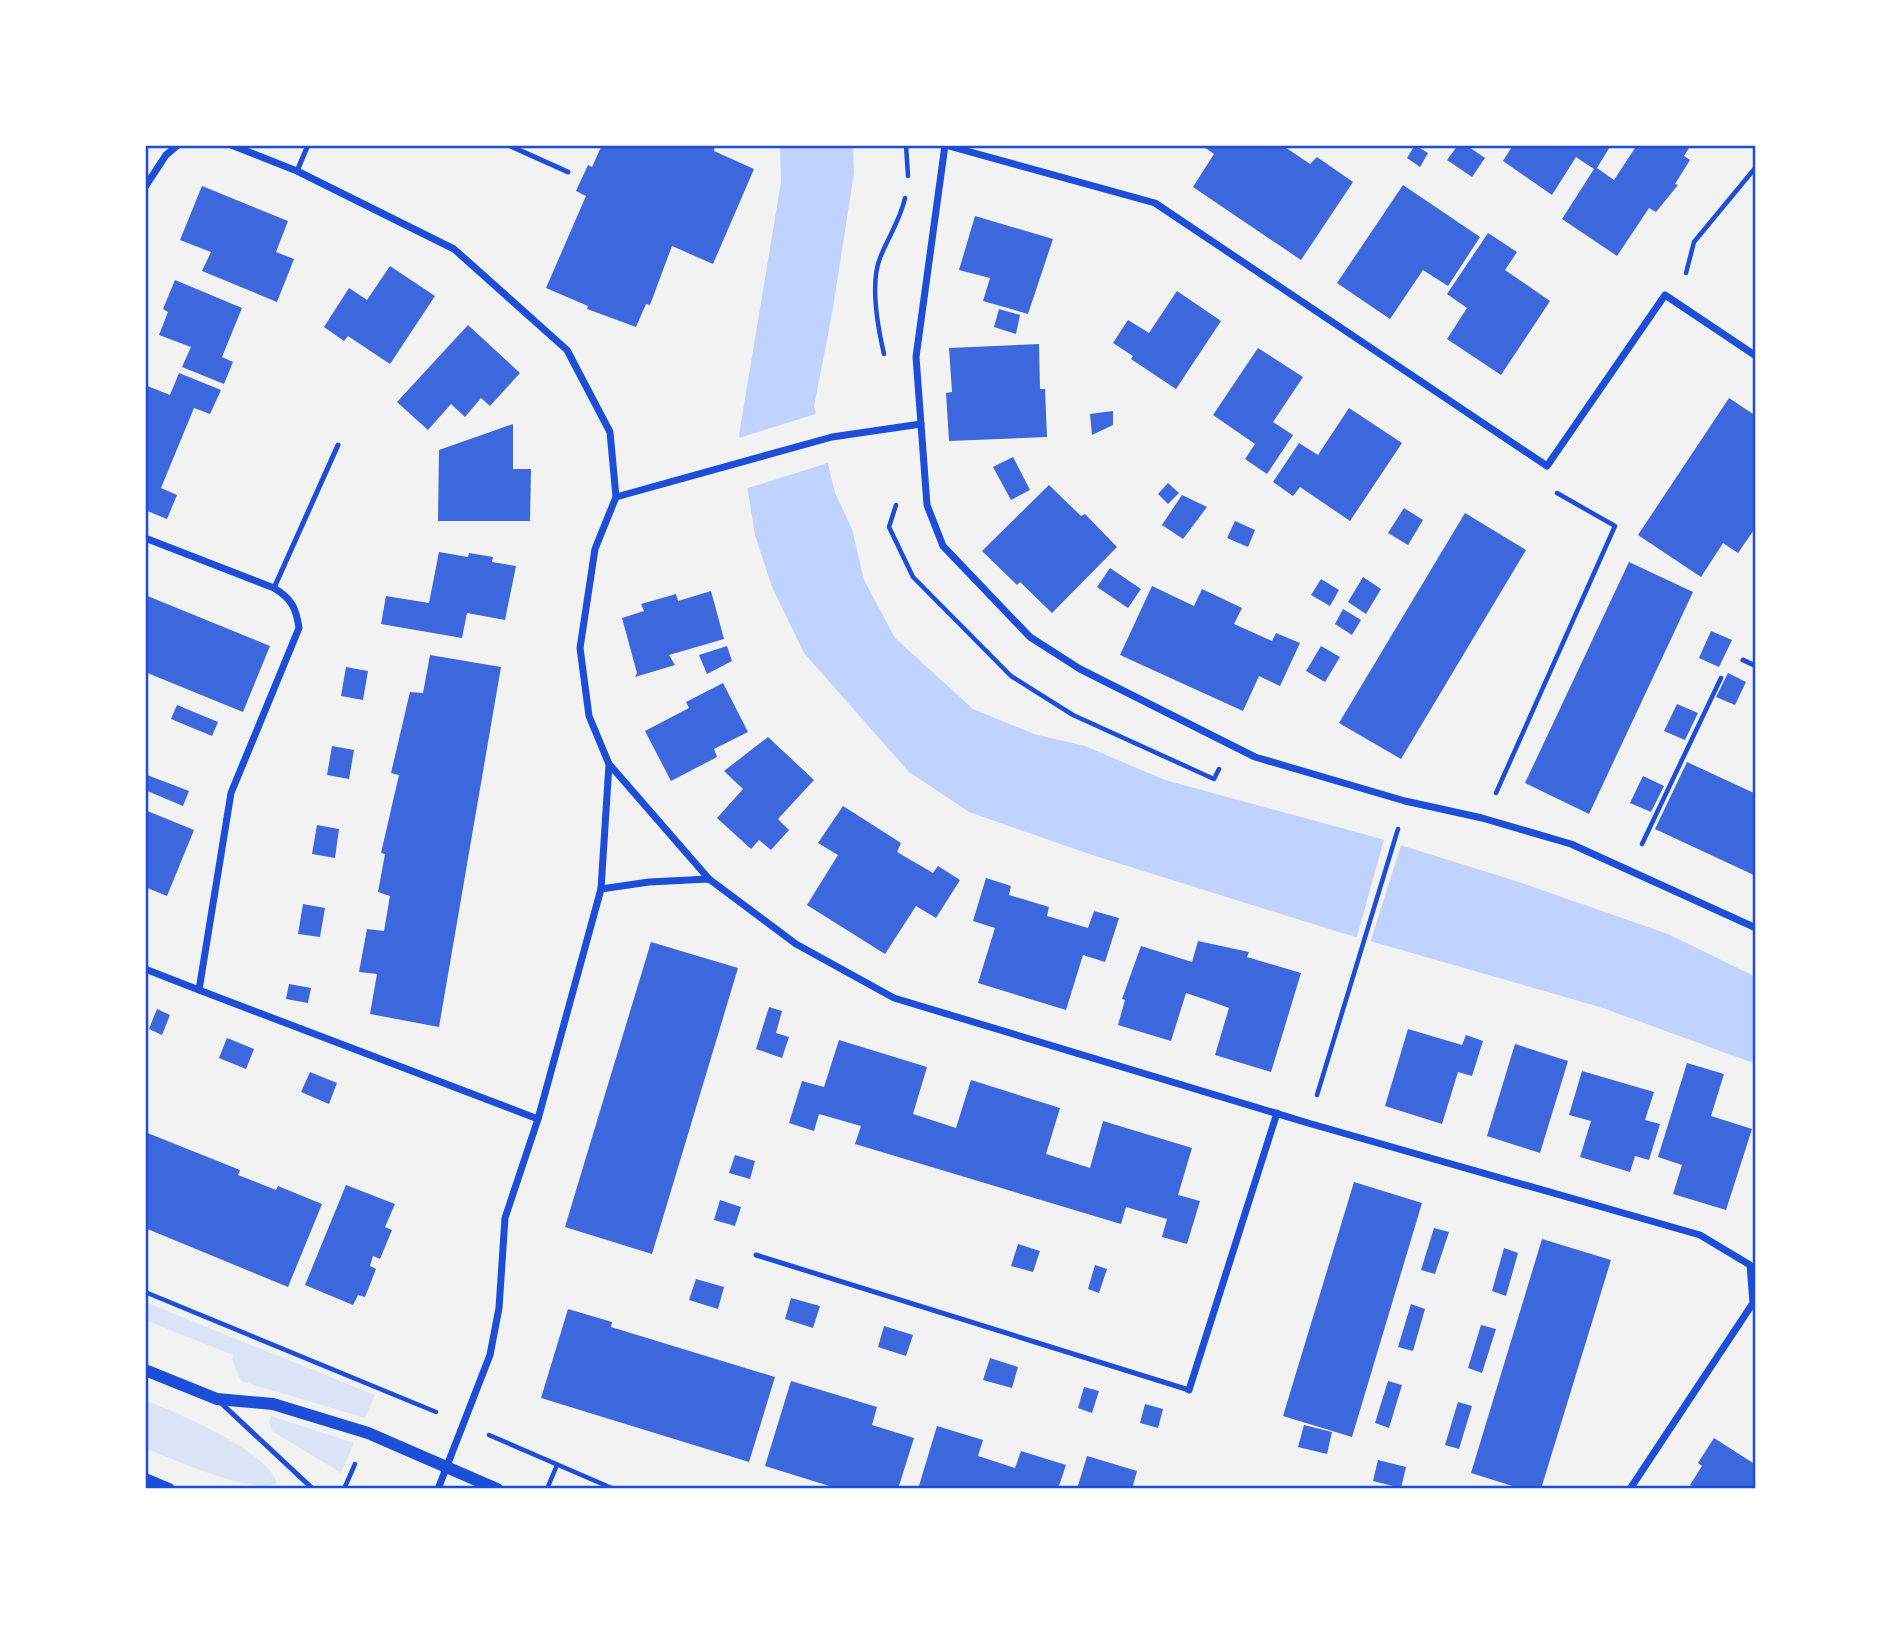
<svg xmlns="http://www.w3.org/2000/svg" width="1901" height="1634" font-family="'Alegreya Sans',sans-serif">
  <rect width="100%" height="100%" fill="#f2f2f2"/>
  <!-- green -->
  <g fill="#dbe4f7">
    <path d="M145,1302L375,1395L365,1418L241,1381L232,1359L233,1355L145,1320Z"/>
    <path d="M145,1400C177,1413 267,1450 277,1483C256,1496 169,1458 145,1448Z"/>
    <path d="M271,1416L354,1443L341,1473L272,1431L269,1422Z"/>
  </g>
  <!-- water -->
  <path fill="#bfd3fe" d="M780,145H853L854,173L832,314L814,406L835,493L852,529L864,580L895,638L973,709L1034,734L1085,746L1165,780L1378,838L1522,883L1668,934L1756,977V1064L1600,1007L1342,933L1089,854L969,812L909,772L804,653L772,587L755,535L739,435L781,182Z"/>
  <!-- pier -->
  <g fill="#f2f2f2">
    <path d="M819,413L831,462L745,489L736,439Z"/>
    <path d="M1385,836L1402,842L1370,943L1356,940Z"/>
  </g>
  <!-- building -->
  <g fill="#3d67dc">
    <path d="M602,145H715L714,151L754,169L713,264L672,246L650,305L646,304L636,327L587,309L588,306L546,288L586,196L576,191L588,165L592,167Z"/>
    <path d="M1201,145H1282L1310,164L1317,157L1353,182L1301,260L1193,187L1214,154Z"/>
    <path d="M1415,145L1428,153L1420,167L1407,158Z"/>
    <path d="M1458,145H1466L1485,158L1472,177L1447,160Z"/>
    <path d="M1513,145H1611L1597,168L1614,180L1637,145H1691L1684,156L1690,160L1675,184L1678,185L1656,212L1649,208L1617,256L1562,219L1594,169L1576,157L1552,195L1503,161Z"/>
    <path d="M1403,185L1480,237L1448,286L1423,270L1390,319L1337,283Z"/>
    <path d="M202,186L288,221L276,252L294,259L277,302L202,271L211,252L180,240Z"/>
    <path d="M975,216L1053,239L1028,314L983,301L990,278L959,270Z"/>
    <path d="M1488,233L1517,252L1505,270L1550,301L1501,375L1447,339L1467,308L1447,294Z"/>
    <path d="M390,266L435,296L390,364L348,336L344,341L324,327L349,288L367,300Z"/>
    <path d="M175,280L242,308L222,357L233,362L224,384L182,367L191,347L159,335L168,312L163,309Z"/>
    <path d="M1177,291L1221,321L1176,389L1131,359L1133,356L1113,343L1128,320L1149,333Z"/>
    <path d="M999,309L1020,315L1016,334L994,327Z"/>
    <path d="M468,325L520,373L490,406L481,398L465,417L451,404L428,430L397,402Z"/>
    <path d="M1039,344L1040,389H1045L1047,437L949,441L946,393L952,392L949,348Z"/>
    <path d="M1258,348L1303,377L1273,422L1293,435L1267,474L1245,459L1255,444L1213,415Z"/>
    <path d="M179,373L221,390L210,414L194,408L161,488L177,495L167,519L145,510V385L170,395Z"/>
    <path d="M1729,398L1756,416V527L1738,553L1723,543L1701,577L1638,535Z"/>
    <path d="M1349,408L1402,443L1350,521L1300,487L1293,496L1273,482L1299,443L1318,455Z"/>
    <path d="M1113,411V425L1092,435L1090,414Z"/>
    <path d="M513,424V469H531L530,521H438L439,450Z"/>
    <path d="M1013,457L1030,490L1011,500L993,467Z"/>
    <path d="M1168,483L1179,493L1168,504L1158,494Z"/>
    <path d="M1049,485L1081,516L1085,514L1117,547L1052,613L1020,582L1017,585L982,551Z"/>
    <path d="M1182,495L1207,507L1183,539L1162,525Z"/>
    <path d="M1404,508L1423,520L1408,545L1388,533Z"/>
    <path d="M1465,513L1526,550L1401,759L1339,723Z"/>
    <path d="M1235,521L1255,530L1248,547L1227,538Z"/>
    <path d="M439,552L468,557L469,553L493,557L492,562L516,566L505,620L467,613L462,638L381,624L386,596L429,603Z"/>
    <path d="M1629,562L1693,592L1589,814L1525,783Z"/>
    <path d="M1110,568L1141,589L1128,608L1097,587Z"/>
    <path d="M1363,577L1381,589L1366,614L1348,602Z"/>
    <path d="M1321,579L1339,590L1330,606L1311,595Z"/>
    <path d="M1152,586L1194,606L1202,589L1242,608L1234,624L1272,641L1276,633L1300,643L1280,686L1259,676L1243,711L1120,655Z"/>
    <path d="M711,591L724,639L669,655L675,665L635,677L637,673L622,618L644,611L641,604L676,594L678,601Z"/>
    <path d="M145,595L270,646L243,712L145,672Z"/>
    <path d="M1343,609L1361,620L1352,635L1335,624Z"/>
    <path d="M1711,631L1732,640L1719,667L1699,658Z"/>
    <path d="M727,646L732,661L707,674L699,655Z"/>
    <path d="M1321,646L1340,657L1325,682L1306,671Z"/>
    <path d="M430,655L501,667L439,1027L370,1014L377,974L359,972L367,929L384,931L390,896L378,892L385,854L381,853L399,775L391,773L410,692L423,693Z"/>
    <path d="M346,667L368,671L363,700L341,696Z"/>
    <path d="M1728,673L1746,682L1735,705L1716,697Z"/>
    <path d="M723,683L748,732L714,749L717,757L671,781L645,731L689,708L686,702Z"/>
    <path d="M1677,704L1698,713L1685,740L1664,731Z"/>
    <path d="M177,705L218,722L212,736L171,719Z"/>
    <path d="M768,737L814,780L778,819L789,830L771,850L759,840L751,849L717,818L743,789L724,771Z"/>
    <path d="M332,746L354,750L349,779L327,775Z"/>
    <path d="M1687,762L1756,794V876L1655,829Z"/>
    <path d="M147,775L189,791L183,806L145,790Z"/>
    <path d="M1643,776L1664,786L1651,812L1630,803Z"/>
    <path d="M843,806L901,843L897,852L933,873L938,866L960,880L936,918L916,906L885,954L807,905L838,855L818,843Z"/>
    <path d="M145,810L194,830L167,896L145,887Z"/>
    <path d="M317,825L339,829L335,858L312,854Z"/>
    <path d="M986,878L1011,886L1009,895L1049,907L1047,916L1088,928L1094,911L1119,918L1105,962L1083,955L1066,1010L978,983L995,928L973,921Z"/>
    <path d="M303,904L325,908L320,937L298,934Z"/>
    <path d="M1198,941L1249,952L1247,957L1301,973L1271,1072L1215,1055L1229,1008L1207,1000L1186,993L1171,1041L1118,1025L1125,1000L1122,999L1141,946L1192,962Z"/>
    <path d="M651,942L738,968L652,1254L565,1227Z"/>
    <path d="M289,984L311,988L308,1003L286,999Z"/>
    <path d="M769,1007L782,1011L776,1033L789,1037L782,1058L756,1049Z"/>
    <path d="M157,1009L170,1015L162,1035L149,1029Z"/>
    <path d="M1408,1029L1462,1045L1466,1035L1483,1041L1472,1076L1458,1072L1442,1124L1385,1106Z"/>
    <path d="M227,1038L254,1049L246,1069L219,1058Z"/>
    <path d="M839,1040L927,1067L913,1114L956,1128L971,1080L1060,1108L1046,1154L1090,1168L1103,1121L1192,1148L1178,1195L1200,1201L1187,1244L1162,1237L1167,1219L1126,1207L1121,1224L855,1144L861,1126L819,1114L814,1131L789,1123L802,1081L824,1087Z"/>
    <path d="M1515,1044L1568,1061L1540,1153L1487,1136Z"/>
    <path d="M1687,1063L1724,1074L1711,1116L1752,1129L1726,1210L1673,1194L1682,1165L1658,1157Z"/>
    <path d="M1582,1071L1654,1092L1645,1120L1660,1124L1649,1160L1635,1156L1630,1172L1580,1157L1591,1121L1569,1115Z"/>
    <path d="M310,1072L337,1083L329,1104L301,1092Z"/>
    <path d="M145,1132L240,1170L238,1175L276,1190L278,1186L322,1204L288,1287L145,1228Z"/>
    <path d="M735,1155L755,1161L750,1179L729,1173Z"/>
    <path d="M1354,1182L1422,1203L1352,1437L1283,1416Z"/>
    <path d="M346,1185L395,1204L385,1227L392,1230L380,1259L373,1256L370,1266L376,1269L365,1297L358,1295L353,1305L305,1285Z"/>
    <path d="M720,1200L741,1207L735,1226L714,1220Z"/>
    <path d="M1434,1228L1449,1232L1435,1274L1421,1270Z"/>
    <path d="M1542,1239L1611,1260L1541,1489H1522L1471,1473Z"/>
    <path d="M1018,1244L1040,1251L1033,1272L1011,1266Z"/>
    <path d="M1504,1248L1518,1253L1506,1296L1492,1291Z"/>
    <path d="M1095,1265L1107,1269L1099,1293L1088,1289Z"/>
    <path d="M696,1279L724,1287L718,1309L689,1300Z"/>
    <path d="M791,1298L820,1306L813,1328L785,1319Z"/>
    <path d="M1411,1304L1425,1309L1413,1351L1398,1347Z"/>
    <path d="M568,1309L612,1322L611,1327L775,1377L749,1462L541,1398Z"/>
    <path d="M1481,1325L1496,1329L1482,1373L1468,1368Z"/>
    <path d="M884,1326L913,1335L906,1356L878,1347Z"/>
    <path d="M990,1358L1018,1367L1012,1388L983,1380Z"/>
    <path d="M791,1381L877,1407L872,1425L914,1438L898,1489H839L765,1466Z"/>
    <path d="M1388,1381L1402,1385L1389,1428L1375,1423Z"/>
    <path d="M1084,1387L1099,1391L1092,1413L1078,1408Z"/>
    <path d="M1458,1402L1472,1406L1459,1449L1445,1445Z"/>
    <path d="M1145,1404L1163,1409L1158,1428L1140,1423Z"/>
    <path d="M1304,1425L1332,1432L1327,1454L1298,1447Z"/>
    <path d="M937,1426L983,1440L978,1456L1015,1468L1021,1451L1066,1465L1058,1489H918Z"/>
    <path d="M1714,1438L1753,1463L1756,1459V1489H1696L1690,1485L1702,1466L1698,1463Z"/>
    <path d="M1087,1456L1137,1471L1132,1489H1077Z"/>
    <path d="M1378,1460L1406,1467L1401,1488L1373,1481Z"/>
  </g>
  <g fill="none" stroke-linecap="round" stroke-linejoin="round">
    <!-- path -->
    <g stroke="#1d4ed8" stroke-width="4.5">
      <path d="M906,145L908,176"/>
      <path d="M1686,273L1694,242L1756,167"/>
      <path d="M884,354C878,328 870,283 880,258C888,237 900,221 905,198"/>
      <path d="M896,505L889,527L913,577L1011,676L1073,715L1214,779L1219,769"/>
      <path d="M1496,793L1615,526L1557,493"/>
      <path d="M1642,844L1721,678"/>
      <path d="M1317,1095L1398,829"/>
      <path d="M145,1292L436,1412"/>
      <path d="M489,1435L614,1489"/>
      <path d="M344,1489L355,1464"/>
      <path d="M547,1489L557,1465"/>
    </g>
    <!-- service -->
    <g stroke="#1d4ed8" stroke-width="5">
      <path d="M508,145L568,172"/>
      <path d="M297,171L308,145"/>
      <path d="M274,588L338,445"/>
      <path d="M1743,660L1756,666"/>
      <path d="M756,1255L1189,1390"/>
      <path d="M221,1403L313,1489"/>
    </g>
    <!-- minor -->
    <g stroke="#1d4ed8" stroke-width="7">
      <path d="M231,145L297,171L454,249L567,350L610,432L616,497L595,549L580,648L589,716L609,764L601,889L538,1119L505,1218L499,1308L490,1355L438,1489"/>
      <path d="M945,145L916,357L927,505L943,546L1030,637L1080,669L1255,757L1405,801L1482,818L1571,844L1756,928"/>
      <path d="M945,145L1155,203L1547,466L1665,295L1756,356"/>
      <path d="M145,187L166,155L178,145"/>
      <path d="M616,497L832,437L921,424"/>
      <path d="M145,538L274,588C292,599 296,608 299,628L231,793L199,990L538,1119"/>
      <path d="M609,764L709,879"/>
      <path d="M601,889L649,882L709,879L796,944L894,998L1308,1123L1700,1235L1750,1265L1753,1303L1630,1489"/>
      <path d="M145,969L199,990"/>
      <path d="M1189,1390L1277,1113"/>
    </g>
    <!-- tertiary -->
    <g stroke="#1d4ed8" stroke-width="12">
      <path d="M145,1370L217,1399L273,1404L368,1433L497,1489"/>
      <path d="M145,1479L169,1489"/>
    </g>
  </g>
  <!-- border -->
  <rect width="1901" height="1634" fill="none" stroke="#ffffff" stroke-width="294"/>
  <rect x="147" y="147" width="1607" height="1340" fill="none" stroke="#1d4ed8" stroke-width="2.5"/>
</svg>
